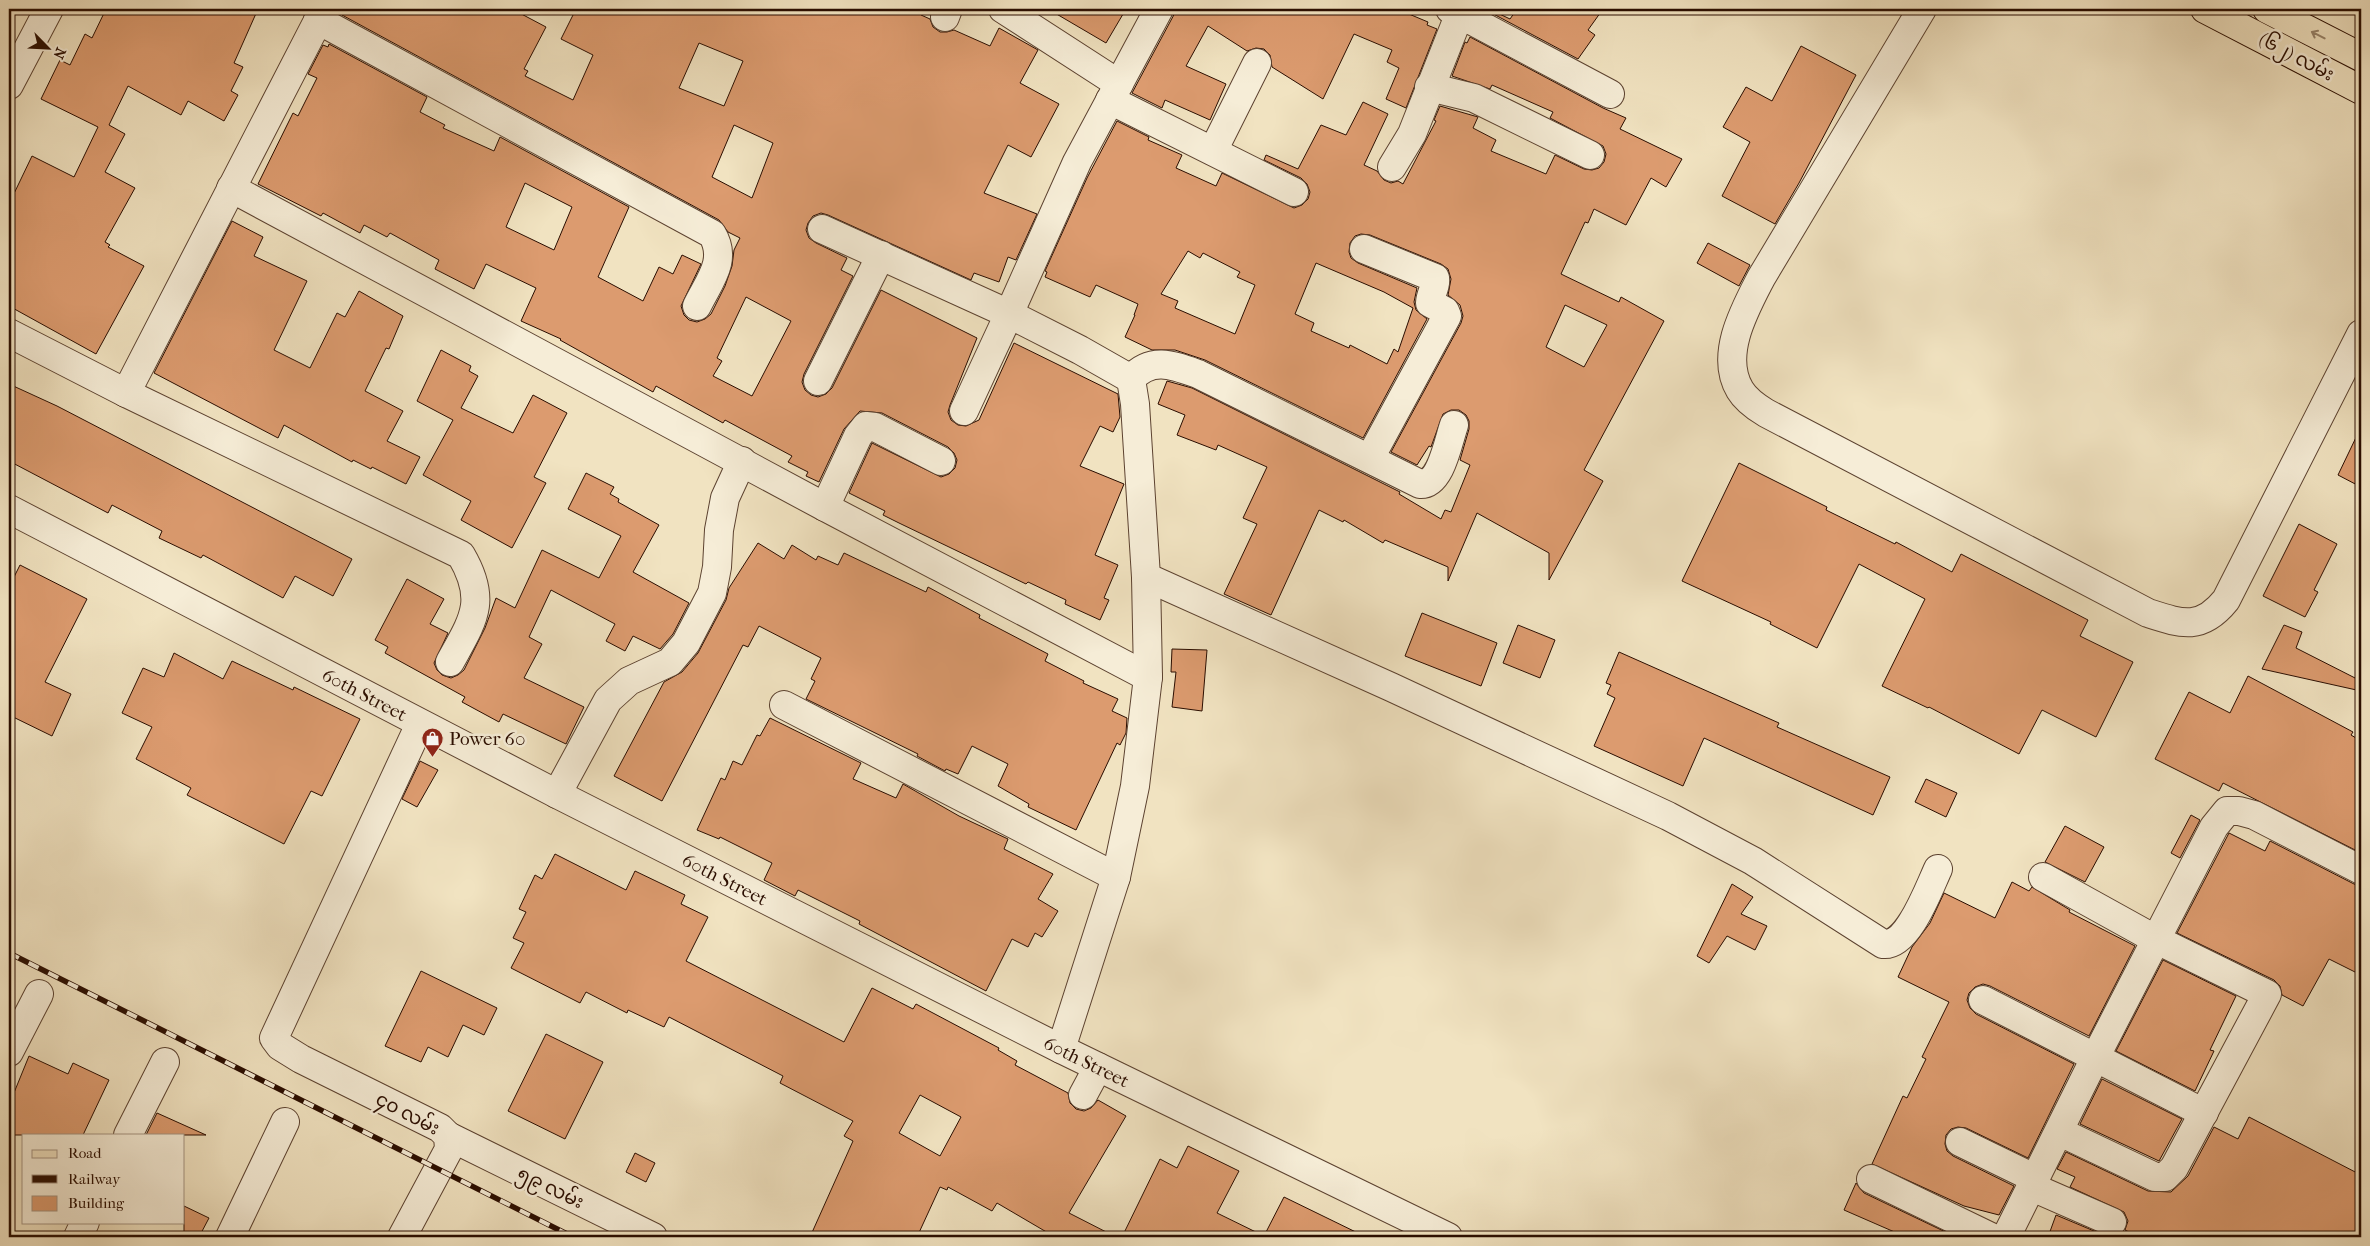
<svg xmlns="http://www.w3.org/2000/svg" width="2370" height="1246" font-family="'IM FELL French Canon','Noto Sans Myanmar',serif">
  <rect width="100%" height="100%" fill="#f1e3c1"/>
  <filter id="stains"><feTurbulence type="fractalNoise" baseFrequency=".004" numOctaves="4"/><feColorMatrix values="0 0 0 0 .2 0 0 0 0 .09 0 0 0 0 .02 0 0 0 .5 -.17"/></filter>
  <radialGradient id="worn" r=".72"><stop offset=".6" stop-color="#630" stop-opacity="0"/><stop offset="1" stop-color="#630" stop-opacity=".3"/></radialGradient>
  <!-- building -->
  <g fill="#dc9b6f" stroke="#2a0d00" fill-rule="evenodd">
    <path d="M106,9H258L234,63L243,67L231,91L238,95L224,121L188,101L181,115L128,86L109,125L125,134L105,172L135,188L105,242L110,245L108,247L144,266L96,354L9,306V204L32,156L74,177L98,127L41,99L60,60L70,65L85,34L92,38Z"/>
    <path d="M345,9H512L546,27L524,69L528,71L525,76L573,100L593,55L561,39L576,9H924L921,15L930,19L933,27L940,32H947L954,30L990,46L999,28L1038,50L1020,83L1059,104L1031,157L1008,145L984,193L1037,214L1016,260L1008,257L999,282L974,273L971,280L828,215L821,213L813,216L808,223L806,230L809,238L816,243L847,258L841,270L853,276L804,374L802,382L805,390L811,395L818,397L826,394L832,388L881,290L977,338L950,405L948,412L951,420L958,425L966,426L979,420L1014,343L1118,394L1120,417L1113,432L1100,426L1080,466L1124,484L1095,555L1118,565L1104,598L1109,600L1100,620L1065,604L1066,600L1028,582L1026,584L899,523L883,515L885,511L849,493L872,443L941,477L949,474L955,468L957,460L954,453L948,447L882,413L860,411L844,429L819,482L806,476L808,472L788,462L792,456L725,420L723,423L656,386L653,392L560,340L561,339L521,321L536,288L486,264L474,289L435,269L439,260L390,233L387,237L364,225L360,233L323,213L321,216L258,184L293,113L298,116L317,78L308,74L323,45L328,47L329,44L427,97L420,112L445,125L443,128L494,151L500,137L629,207L598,277L643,301L659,267L673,274L682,255L701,264L681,306L684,315L689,320L697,322L705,319L711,314L725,286L732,266L734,250L740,238L728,232L719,220L342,15ZM699,43L743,61L724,106L679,88ZM734,125L773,143L752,198L712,177ZM525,183L572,207L554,250L506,227ZM746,297L791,321L752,396L713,376L722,361L717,358Z"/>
    <path d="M1048,9H1126L1106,43Z"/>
    <path d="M1177,9H1397L1428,22L1427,25L1437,29L1406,108L1386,99L1399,68L1387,62L1392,50L1354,34L1323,99L1272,67L1270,55L1264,49L1256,48L1247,51L1208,26L1186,66L1226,84L1210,120L1165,100L1162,108L1132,93Z"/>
    <path d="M1484,9H1489L1510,19L1517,9H1603L1588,30L1595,35L1578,59Z"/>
    <path d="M1470,37L1603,108L1626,118L1620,129L1682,159L1666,187L1651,178L1626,225L1594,209L1588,223L1585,222L1561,274L1619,302L1621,297L1664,321L1584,470L1603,481L1549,580V553L1477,513L1448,581V567L1385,540L1383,543L1344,520L1343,522L1319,510L1271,615L1224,594L1257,524L1243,518L1267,467L1218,445L1216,450L1177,435L1185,415L1158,404L1167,381L1192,388L1400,492L1399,494L1441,519L1445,510L1451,512L1470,465L1460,460L1469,429V421L1466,415L1459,410H1451L1443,414L1431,447L1429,446L1417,465L1391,452L1461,323L1463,316L1460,305L1448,295L1451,279L1448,269L1441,264L1370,235L1361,234L1355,236L1350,243L1349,252L1351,258L1358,263L1417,288L1414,302L1416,310L1427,319L1363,438L1205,360L1175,350H1152L1125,337L1135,315H1134L1138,304L1096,285L1090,297L1045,277L1047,272L1045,271L1087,178L1117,121L1149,137L1148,140L1182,155L1176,168L1216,186L1222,173L1294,208L1302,205L1308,199L1310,192L1307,184L1301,178L1264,160L1266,155L1298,169L1321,125L1346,135L1363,102L1388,114L1364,165L1377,171L1384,180L1391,183L1398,181L1403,184L1436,121L1434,120L1440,106L1478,117L1473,128L1496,140L1491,151L1546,174L1555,155L1584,169L1592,170L1599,168L1604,162L1606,154L1603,146L1550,118L1553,112L1492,85L1490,89L1452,76L1465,42L1467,43ZM1188,251L1200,258L1203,253L1240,272L1237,277L1255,285L1235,334L1175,308L1178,301L1161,294ZM1316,263L1384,292L1413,308L1398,352L1394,349L1387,364L1350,345L1349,348L1311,331L1314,323L1295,314ZM1565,305L1607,325L1584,367L1546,347Z"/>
    <path d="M1801,46L1856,75L1799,183L1775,224L1722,196L1750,142L1723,127L1746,87L1772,101Z"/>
    <path d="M232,221L263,237L254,256L307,281L274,350L310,368L337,313L345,317L359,291L403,316L389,349L386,348L365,391L403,411L387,441L420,457L406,484L372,467L371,469L353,460L352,462L284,425L278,438L154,373Z"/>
    <path d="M1708,243L1750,265L1739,286L1697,263Z"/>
    <path d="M441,350L471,366L469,371L478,376L461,408L513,433L533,395L567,413L534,477L546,483L512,548L461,520L471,501L423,475L453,420L417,401Z"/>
    <path d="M9,384L57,406L352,559L333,596L295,576L283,598L203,555L201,558L159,538L162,531L112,505L108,513L9,461Z"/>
    <path d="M2361,427V487L2338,475Z"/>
    <path d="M1739,463L1827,507L1826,510L1895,544L1896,542L1952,572L1961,554L2088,620L2080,636L2133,662L2096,737L2042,710L2019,754L1929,707L1928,708L1882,686L1925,599L1859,564L1817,648L1770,624L1771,622L1682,581Z"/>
    <path d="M586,473L614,487L610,494L619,499L618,502L659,525L633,572L689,603L673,634L660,649L633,636L625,651L606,641L615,624L551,590L529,637L542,644L524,678L584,707L566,744L503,714L499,722L462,702L465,697L385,653L388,647L375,640L407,579L444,599L430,624L448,633L434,663L437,670L442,675L451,678L458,675L464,670L485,628L496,598L515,608L542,550L599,578L621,536L568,509Z"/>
    <path d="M2299,524L2337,544L2314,590L2318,592L2305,617L2263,596Z"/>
    <path d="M758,543L784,559L792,545L816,560L818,556L838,565L844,553L926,592L928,587L980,615L979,618L1048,654L1045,661L1084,681L1083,683L1118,699L1112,711L1127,718L1126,733L1120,745L1117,743L1076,830L1028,807L1029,804L998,786L1008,764L972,746L958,774L946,769L945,771L917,756L918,754L806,699L815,681L811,679L821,658L759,626L748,647L743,645L662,801L614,776L664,682L682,672L698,653L726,600L729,588Z"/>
    <path d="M20,565L87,599L45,682L71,694L52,736L9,715V587Z"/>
    <path d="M1422,613L1497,643L1481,686L1405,656Z"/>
    <path d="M1518,625L1555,640L1540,678L1503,663Z"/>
    <path d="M2284,625L2302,632L2296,648L2361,681V691L2262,669Z"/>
    <path d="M1172,649L1207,650L1202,711L1172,707L1176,672H1171Z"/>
    <path d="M1619,652L1779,723L1777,727L1890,777L1873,815L1704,738L1683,786L1594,746L1615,698L1607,694L1611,685L1606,683Z"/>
    <path d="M174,653L223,679L232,661L293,690L294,687L360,719L322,796L311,791L284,844L187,795L191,788L136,759L152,727L122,713L143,668L164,677Z"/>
    <path d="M2248,676L2353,732L2351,735L2361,741V853L2223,783L2219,791L2155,759L2189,692L2230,713Z"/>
    <path d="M770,718L861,763L853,779L896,798L903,784L959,816L1008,839L1004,849L1053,874L1038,899L1058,911L1042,937L1035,933L1028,947L1012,939L986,991L859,924L860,921L798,890L795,896L764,880L772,863L720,837L719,839L697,830L721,778L725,780L733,761L742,765L757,735L760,736Z"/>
    <path d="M420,761L438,770L417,807L402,799Z"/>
    <path d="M1926,779L1957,793L1946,817L1915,802Z"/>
    <path d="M2191,815L2200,820L2180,858L2171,853Z"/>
    <path d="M2065,826L2104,847L2085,882L2045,862Z"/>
    <path d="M2229,833L2265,851L2270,841L2354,884L2361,886V975L2329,959L2303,1006L2282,995L2280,986L2274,980L2177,933Z"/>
    <path d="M555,854L626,890L635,871L685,895L681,904L708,917L686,961L844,1042L872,988L913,1009L916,1004L999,1048L998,1050L1017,1061L1015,1065L1068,1093L1070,1103L1076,1109L1084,1111L1091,1108L1098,1100L1126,1116L1069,1213L1116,1237H1055L997,1203L992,1211L948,1187L947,1190L940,1187L917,1237H810L853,1141L844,1136L853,1121L780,1083L783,1076L669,1017L664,1027L628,1010L627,1013L586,992L580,1003L511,968L524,943L513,938L526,912L519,909L535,875L542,879ZM920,1095L961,1117L940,1156L899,1133Z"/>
    <path d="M2012,882L2029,891L2032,887L2070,910L2069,912L2135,946L2089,1036L1990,986L1983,984L1975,987L1969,993L1967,1000L1970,1008L1976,1014L2074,1064L2028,1158L1966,1128L1958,1127L1951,1129L1946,1135L1945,1144L1947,1151L1953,1156L2014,1186L1999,1215L1964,1206L1872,1164L1903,1096L1907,1098L1926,1059L1922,1057L1949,1002L1898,977L1912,947L1930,923L1944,893L1995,918Z"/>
    <path d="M1732,884L1753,897L1741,914L1767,926L1755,950L1727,936L1709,963L1697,956Z"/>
    <path d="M2163,960L2236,996L2210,1050L2214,1051L2195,1091L2116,1051Z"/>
    <path d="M421,971L497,1008L484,1035L463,1025L448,1057L428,1047L421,1062L385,1046Z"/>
    <path d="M546,1034L603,1062L565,1139L508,1111Z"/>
    <path d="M29,1056L68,1074L73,1063L109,1080L83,1135H9V1105Z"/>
    <path d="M2102,1079L2182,1119L2159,1161L2080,1124Z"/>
    <path d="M157,1113L206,1135H146Z"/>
    <path d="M2249,1117L2361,1175V1237H2139L2125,1230L2128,1221L2124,1212L2070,1187L2075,1177L2057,1169L2066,1152L2148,1191L2171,1192L2188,1176L2214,1127L2238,1139Z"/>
    <path d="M1188,1146L1239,1171L1217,1213L1264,1236L1284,1197L1366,1237H1122L1160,1159L1177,1168Z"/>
    <path d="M635,1153L655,1163L646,1182L626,1172Z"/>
    <path d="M1856,1183L1864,1193L1956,1237H1906L1844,1210Z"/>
    <path d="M184,1206L209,1218L199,1237H184Z"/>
    <path d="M2056,1215L2106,1236L2107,1237H2048Z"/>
  </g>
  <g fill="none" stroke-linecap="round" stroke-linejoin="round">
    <defs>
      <g id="minor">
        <path d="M1003,9L1119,84"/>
        <path d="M1159,9L1077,162L1009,314L1080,350L1131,379L1135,404L1146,577L1391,687L1668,816L1753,861L1883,944C1908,947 1929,888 1938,869"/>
        <path d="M1450,9L1610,94"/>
        <path d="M1922,9L1761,278C1745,309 1719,355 1740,390C1746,400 1756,407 1766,413L2148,613C2182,624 2201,631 2226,600L2361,334"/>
        <path d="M945,17L948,9"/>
        <path d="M318,20L712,234C728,260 709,281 697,306"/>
        <path d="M9,85L49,9"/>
        <path d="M1429,87L1474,98L1590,155"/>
        <path d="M1110,100L1294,192"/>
        <path d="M1213,151L1257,63"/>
        <path d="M1392,167L1412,134L1460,13"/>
        <path d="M231,188L825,507L1148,677L1135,786L1116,877L1061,1049"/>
        <path d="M822,229L1009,314L964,411"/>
        <path d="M1364,249L1435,278C1437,286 1430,294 1430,303L1445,311L1447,316L1370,458"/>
        <path d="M9,333L126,393L461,555C488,601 473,620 450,662"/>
        <path d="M1131,379C1151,356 1173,365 1198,374L1420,484C1441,485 1448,442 1454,425"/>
        <path d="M818,381L881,255"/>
        <path d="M126,393L324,9"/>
        <path d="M825,507L858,436L866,426L875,427L941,461"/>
        <path id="s1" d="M9,509L557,794L1061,1049L1448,1237"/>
        <path d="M1146,577L1148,677"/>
        <path d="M784,705L1116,877"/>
        <path d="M557,794L608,700L629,681L670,662L686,643L712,593L717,567L719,530L725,498L742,461"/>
        <path d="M2043,877L2155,939L2267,994L2174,1168L2165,1177H2155L2060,1132"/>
        <path d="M1983,1000L2204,1113"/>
        <path d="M9,1052L39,994"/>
        <path d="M1083,1095L1098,1067"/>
        <path d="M128,1135L165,1062"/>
        <path d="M448,1136L653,1237"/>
        <path d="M1960,1142L2036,1179"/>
        <path d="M1871,1179L1991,1237"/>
        <path d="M2032,1187L2112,1222"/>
        <path d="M78,1237L85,1222"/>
        <path d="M230,1237L285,1122"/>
        <path d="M402,1237L449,1149L448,1136L440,1128L301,1059L280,1046L274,1038L420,724"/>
        <path d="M2006,1237L2095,1058L2214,827L2227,811H2239L2254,815L2361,870"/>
      </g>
      <g id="major">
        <path d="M2205,9L2361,90"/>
        <path d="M2267,9L2361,57"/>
      </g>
    </defs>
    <!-- minor casing -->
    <use href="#minor" stroke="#5c4230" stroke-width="30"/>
    <!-- major casing -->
    <use href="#major" stroke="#2a0d00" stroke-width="30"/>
    <!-- minor -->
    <use href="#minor" stroke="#f6edd7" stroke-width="28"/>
    <!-- major -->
    <use href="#major" stroke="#f1e3c1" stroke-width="28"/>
    <defs>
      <path id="rail" d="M9,953L573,1237"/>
    </defs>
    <!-- rail casing -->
    <use href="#rail" stroke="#2a0d00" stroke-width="5.5"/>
    <!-- rail -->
    <use href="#rail" stroke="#f6edd7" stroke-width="4" stroke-dasharray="11" stroke-linecap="butt"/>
  </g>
  <!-- one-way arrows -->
  <defs><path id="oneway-shaft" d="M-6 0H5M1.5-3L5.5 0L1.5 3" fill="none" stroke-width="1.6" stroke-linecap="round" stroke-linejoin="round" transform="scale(1.25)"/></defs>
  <use stroke="#97836a" href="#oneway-shaft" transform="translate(2318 35) rotate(-153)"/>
  <!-- icons -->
  <defs>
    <symbol id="shop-pin" viewBox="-11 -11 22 30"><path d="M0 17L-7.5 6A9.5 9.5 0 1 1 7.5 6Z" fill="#8f2418" stroke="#f6edd7"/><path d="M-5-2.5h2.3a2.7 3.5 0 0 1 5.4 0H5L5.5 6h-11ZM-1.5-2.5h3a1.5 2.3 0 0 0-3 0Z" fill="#fff"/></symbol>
  </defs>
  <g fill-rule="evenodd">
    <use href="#shop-pin" x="420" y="726" width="25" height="34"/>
  </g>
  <g text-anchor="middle" stroke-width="5" stroke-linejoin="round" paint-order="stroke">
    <!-- street labels -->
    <g font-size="19" fill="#2a0d00" stroke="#f6edd7">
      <text transform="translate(2297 56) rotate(28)" y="7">(၆၂) လမ်း</text>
      <text dy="7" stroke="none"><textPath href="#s1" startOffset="401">60th Street</textPath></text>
      <text dy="7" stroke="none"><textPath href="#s1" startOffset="806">60th Street</textPath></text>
      <text dy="7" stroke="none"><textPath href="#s1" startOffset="1211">60th Street</textPath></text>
      <text transform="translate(408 1113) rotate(28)" y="7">၄၀ လမ်း</text>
      <text transform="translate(551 1187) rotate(26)" y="7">၅၉ လမ်း</text>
    </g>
    <!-- poi labels -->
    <g font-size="19" fill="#2a0d00" stroke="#f6edd7" text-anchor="start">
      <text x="449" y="745">Power 60</text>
    </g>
  </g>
  <!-- margin -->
  <rect width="2370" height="1246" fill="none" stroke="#f1e3c1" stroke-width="30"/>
  <rect x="10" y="10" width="2350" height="1226" fill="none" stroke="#2a0d00" stroke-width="2.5"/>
  <rect x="15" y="15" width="2340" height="1216" fill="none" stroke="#2a0d00"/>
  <!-- legend -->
  <rect x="22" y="1134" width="162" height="90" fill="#f6edd7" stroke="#a49381"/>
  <rect x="32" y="1150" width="25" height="8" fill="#f1e3c1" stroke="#a49381"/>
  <text x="68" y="1158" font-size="15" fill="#2a0d00">Road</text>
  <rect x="32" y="1175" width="25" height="8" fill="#2a0d00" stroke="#a49381"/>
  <text x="68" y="1184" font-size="15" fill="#2a0d00">Railway</text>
  <rect x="32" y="1196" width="25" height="15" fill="#dc9b6f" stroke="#a49381"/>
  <text x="68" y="1208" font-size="15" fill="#2a0d00">Building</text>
  <!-- north arrow -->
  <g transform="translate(48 48) rotate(114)" stroke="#f6edd7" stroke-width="4" paint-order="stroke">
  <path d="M0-4L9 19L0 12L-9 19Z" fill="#2a0d00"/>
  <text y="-8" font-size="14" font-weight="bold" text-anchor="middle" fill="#2a0d00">N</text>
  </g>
  <rect width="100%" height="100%" filter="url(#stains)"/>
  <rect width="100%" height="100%" fill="url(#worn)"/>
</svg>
